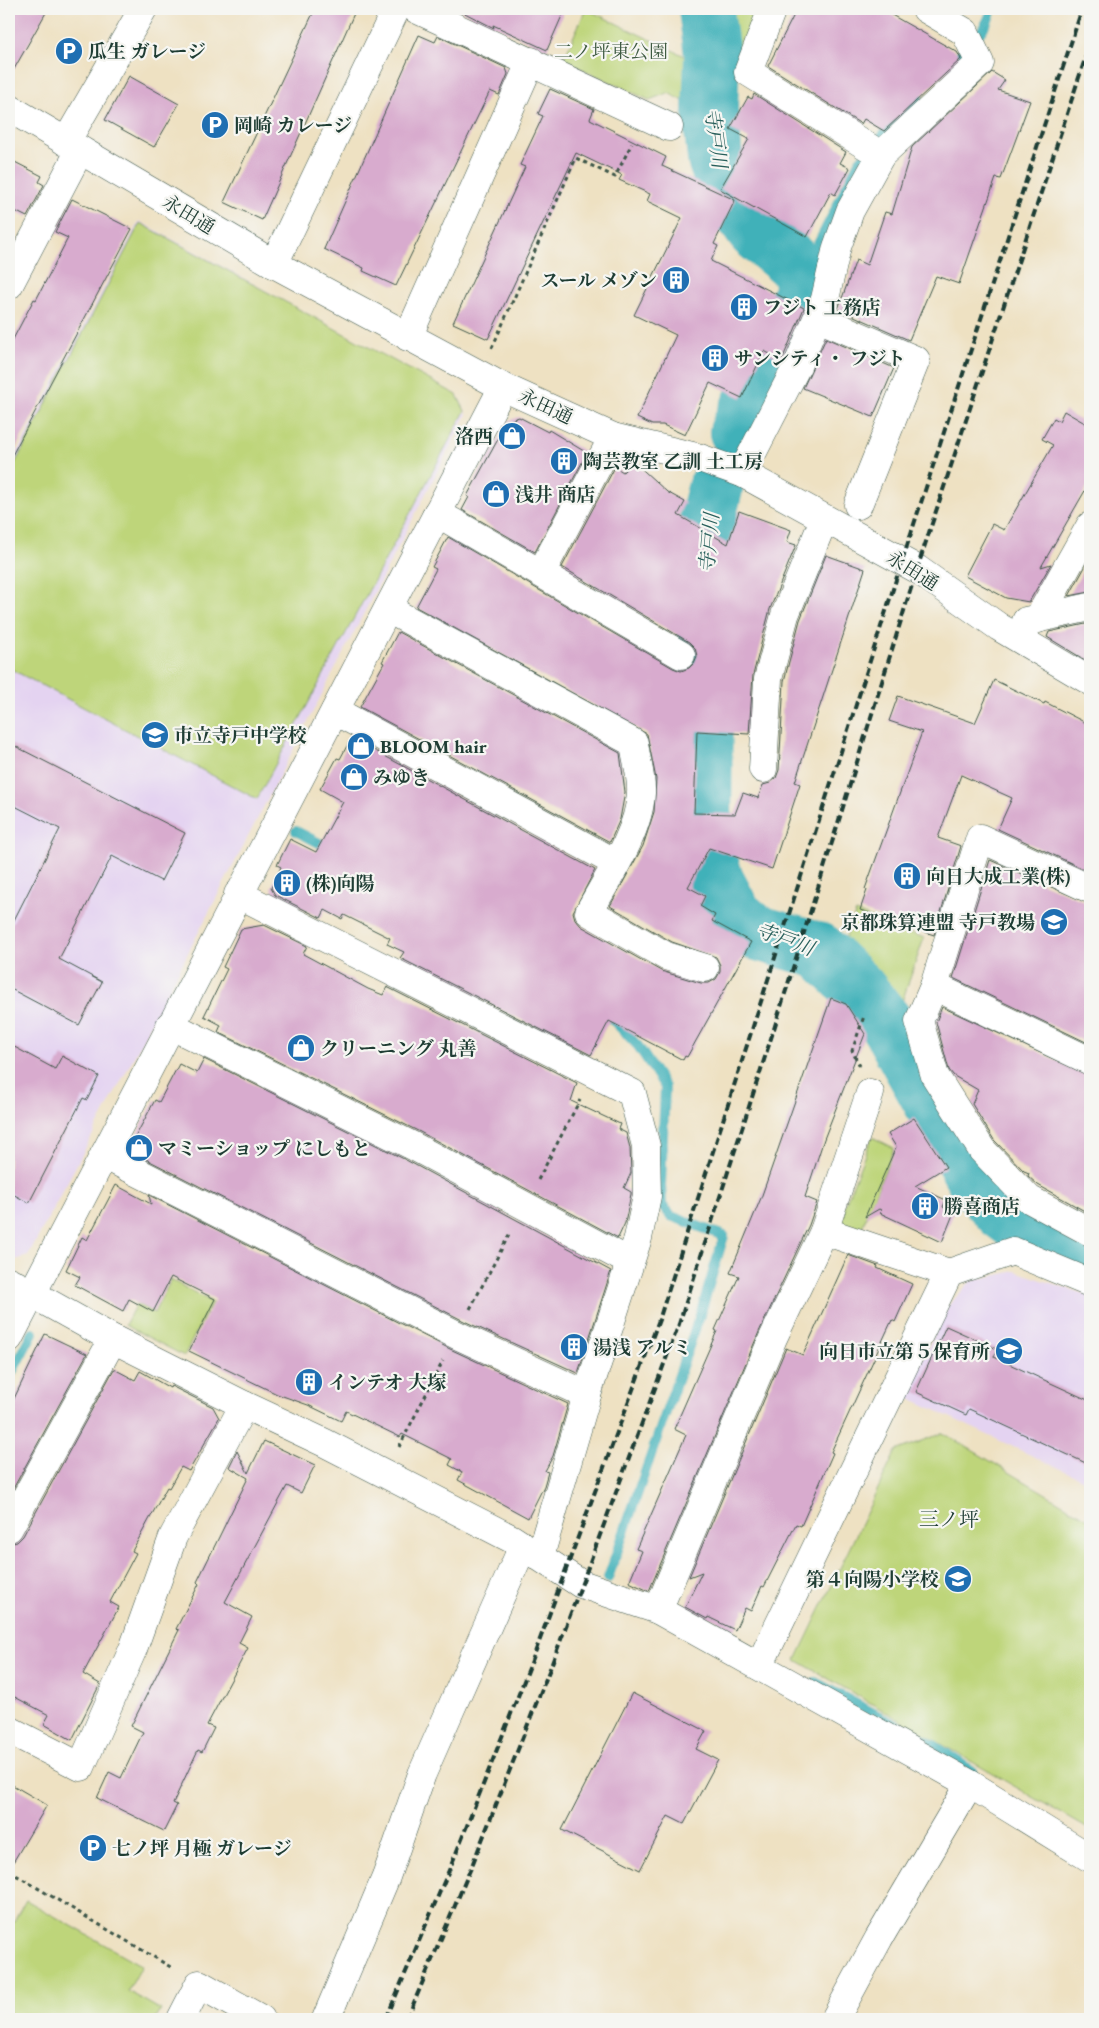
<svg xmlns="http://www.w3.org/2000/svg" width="1099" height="2028" font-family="'EB Garamond','Noto Serif JP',serif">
  <rect width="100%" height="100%" fill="#f6f6f2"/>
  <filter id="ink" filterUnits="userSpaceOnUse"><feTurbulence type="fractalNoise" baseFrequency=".02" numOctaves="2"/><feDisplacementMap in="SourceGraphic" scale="10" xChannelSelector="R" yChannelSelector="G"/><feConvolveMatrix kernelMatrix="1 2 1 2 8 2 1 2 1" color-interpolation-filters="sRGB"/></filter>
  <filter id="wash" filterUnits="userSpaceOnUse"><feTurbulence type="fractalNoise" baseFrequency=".0096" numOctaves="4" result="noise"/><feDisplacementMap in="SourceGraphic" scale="20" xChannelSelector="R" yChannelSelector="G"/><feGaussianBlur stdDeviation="1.12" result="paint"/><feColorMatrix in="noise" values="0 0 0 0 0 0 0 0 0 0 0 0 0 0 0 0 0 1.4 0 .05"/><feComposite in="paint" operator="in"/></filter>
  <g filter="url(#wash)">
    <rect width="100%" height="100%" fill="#eee1c2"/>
    <!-- built -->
    <g fill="#e4d3f1">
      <path d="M139,221L458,396L467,414L135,1055L28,1256L12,1261L9,1260V468Z"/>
      <path d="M1015,1271L1090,1296V1483L905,1396L948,1306L971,1281Z"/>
    </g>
    <!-- green -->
    <g fill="#bed57a" stroke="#6e8957">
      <path d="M586,9L695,61L694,106L668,93L649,100L563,60Z"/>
      <path d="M723,9H758L740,66L722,57Z"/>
      <path d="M140,223L457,395L465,411L257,799L9,668V475Z"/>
      <path d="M856,912L924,938L896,1019L870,978L840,951Z"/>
      <path d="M872,1137L894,1148L861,1230L838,1222Z"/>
      <path d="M171,1280L212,1302L184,1356L125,1325L136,1304L154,1313Z"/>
      <path d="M943,1433L1090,1520V1830L796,1660L896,1451Z"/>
      <path d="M26,1900L142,1966L128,1991L161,2010L156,2019H9V1930Z"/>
    </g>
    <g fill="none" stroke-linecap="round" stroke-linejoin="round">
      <!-- stream -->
      <g stroke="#41b1b9" stroke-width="10">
        <path d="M950,65C967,47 986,32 992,9"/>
        <path d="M799,268L817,246L859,162L918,98"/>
        <path d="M296,831L331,849"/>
        <path d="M9,1378L33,1333"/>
        <path d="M608,1578L700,1315L724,1236L671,1216L662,1205L661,1185L665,1087L638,1046L610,1017"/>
        <path d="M815,1682L937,1747L972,1771"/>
      </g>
      <!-- river -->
      <g stroke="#41b1b9" stroke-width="56">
        <path d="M706,9L712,55L710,110L715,159L726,191L754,231L799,268L803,290L737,432"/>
        <path d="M715,489L707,520L706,541L704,840L716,880L734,914L755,932L820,951L859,989L889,1027L977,1184L1002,1212L1038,1239L1090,1261"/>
      </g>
    </g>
    <g id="blocks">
      <!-- building -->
      <g fill="#d8abce">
        <path d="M16,9H48L9,78V21Z"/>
        <path d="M315,9H356L262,220L224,202Z"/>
        <path d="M457,9H565L547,50L493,25L494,28Z"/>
        <path d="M797,9H881L957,52L961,59L884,131L864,119L861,124L768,66Z"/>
        <path d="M419,35L435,42L438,36L506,68L508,74L499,95L490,91L396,286L363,271L364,268L324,249Z"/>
        <path d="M992,72L1005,80L998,90L1030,101L1001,179L996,178L959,284L936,276L909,340L838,309L856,260L867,265L885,212L892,214L912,147Z"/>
        <path d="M129,76L179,104L154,147L105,120Z"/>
        <path d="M550,89L594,109L590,119L666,157L662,166L735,200L714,244L718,246L711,261L804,308L782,360L764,351L742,398L710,383L685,435L663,425H652L637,418L676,335L634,315L682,218L647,201L650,194L619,180L622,175L576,153L488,339L453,323L525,167L520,165L543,116L538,114Z"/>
        <path d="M754,94L846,152L840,163L850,168L835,195L831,192L807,237L720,189L749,139L730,129L748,97L752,99Z"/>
        <path d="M9,159L42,176L39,182L44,185L27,217L9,208Z"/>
        <path d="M72,199L132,229L9,461V347L34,299L36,300L68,238L55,232Z"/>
        <path d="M826,338L894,368L873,417L803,388Z"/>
        <path d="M1064,411L1090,426V482L1041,567L1051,564L1029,602L1006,598L965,576L992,524L1004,530L1053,445L1042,439L1054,418L1059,421Z"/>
        <path d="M519,417L548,432L549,430L587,453L535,552L462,510L469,497L467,496L508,421Z"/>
        <path d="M633,461L667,492L685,502L678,515L728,544L739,511L791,530L787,542L796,545L770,609L753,675L749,734L697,731L694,813L735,814L743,793L758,798L763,785L770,783L776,778L779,770L784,681L800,620L826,555L865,569L795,782L800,784L772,869L709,848L688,887L705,896L700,906L715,915L712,921L751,942L687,1057L685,1056L683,1060L609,1021L591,1055L400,958L404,952L387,944L390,938L344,915L342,919L325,910L321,918L275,895L271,888L281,867L277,865L290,839L316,852L343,802L320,789L337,758L340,759L348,744L357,741L595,870L573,912L575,919L581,926L661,971L701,983H709L716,979L720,972V965L716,957L672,942L610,906L643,846L654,812L656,779L647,734L416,607L436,569L432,567L448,537L673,668L681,671L689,668L694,663L697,656L695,648L689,642L562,567L615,467L623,472Z"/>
        <path d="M1090,558V592L1069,596Z"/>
        <path d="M1090,623V663L1047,637L1049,632Z"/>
        <path d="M398,632L620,753L625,792L620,819L610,842L360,707L384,663L382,662Z"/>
        <path d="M994,680L1044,704L1045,702L1090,725V872L998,829L1012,798L961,775L938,838L961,846L934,935L860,910L867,890L865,889L922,732L889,721L898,696L975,723Z"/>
        <path d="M9,743L185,833L161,881L112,856L59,959L102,982L79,1025L9,988V930L60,829L9,803Z"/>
        <path d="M990,860L1090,904V1044L953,978Z"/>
        <path d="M264,925L307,946L303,954L368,989L383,995L387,987L577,1083L571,1101L620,1124L618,1129L626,1133L630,1148L631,1173L624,1188L631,1192V1194L625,1223L618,1238L420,1132L218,1032L221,1025L204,1016L227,969L223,967L241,929Z"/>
        <path d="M831,998L846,1004L865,1034L824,1139L805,1197L817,1202L809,1225L759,1332L649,1591L629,1582L642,1551L636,1549L686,1435L674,1429L717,1331L715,1330L739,1276L730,1273L761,1198Z"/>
        <path d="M942,1007L1090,1076V1214L1038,1185L1028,1176L1029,1173L1024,1171L994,1140L972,1104L978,1090L954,1076L949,1070L936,1022Z"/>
        <path d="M9,1044L55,1069L62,1056L99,1076L87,1100L83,1098L29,1203L9,1192Z"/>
        <path d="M204,1059L406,1160L611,1271L578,1373L464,1321L136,1154L132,1143L155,1100L159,1102L179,1064L197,1073Z"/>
        <path d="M914,1118L946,1167L915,1186L946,1200L943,1207L954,1212L942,1242L880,1213L881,1210L879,1209L865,1217L896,1147L888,1134Z"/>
        <path d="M116,1185L151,1204L149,1195L450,1349L568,1404L553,1456L545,1471L548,1472L544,1486L528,1518L458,1480L462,1472L449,1465L452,1459L402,1434L400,1437L346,1411L341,1421L308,1405L277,1394L189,1351L215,1299L171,1277L153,1312L129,1299L123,1311L75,1285L80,1277L66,1270L82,1237L87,1240Z"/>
        <path d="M848,1255L878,1266L877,1268L912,1284L895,1322L892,1320L831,1452L833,1453L801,1526L796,1524L764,1587L762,1586L751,1611L745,1608L735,1630L708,1617L707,1619L685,1607L702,1572L689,1577L786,1348L803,1355Z"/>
        <path d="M946,1326L997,1349L994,1357L1090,1401V1465L969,1409L966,1415L916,1392Z"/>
        <path d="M45,1334L87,1354L9,1496V1409Z"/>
        <path d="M114,1369L135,1380L140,1371L170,1388L171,1386L213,1407L219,1418L189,1471L181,1467L169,1488L167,1487L132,1551L136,1553L110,1602L119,1607L83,1674L100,1684L72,1740L44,1724L49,1715L9,1694V1544L17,1542L23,1536Z"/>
        <path d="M264,1441L315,1465L301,1493L287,1486L225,1602L252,1617L239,1643L248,1648L207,1725L214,1728L202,1752L198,1750L173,1803L177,1805L164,1831L97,1798L109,1772L121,1778L143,1732L131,1726L179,1630L176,1629L199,1584L197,1582L248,1478L229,1467L237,1451L248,1473Z"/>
        <path d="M632,1693L706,1731L696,1749L718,1760L684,1824L668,1816L640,1870L562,1830Z"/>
        <path d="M9,1783L47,1805L9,1869Z"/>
      </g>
    </g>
  </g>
  <g filter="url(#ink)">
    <use href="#blocks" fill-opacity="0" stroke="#3e5649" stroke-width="1"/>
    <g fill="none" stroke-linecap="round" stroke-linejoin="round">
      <defs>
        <g id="minor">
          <path d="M416,9L669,127"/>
          <path d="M772,9L748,72L881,155"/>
          <path d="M9,108L274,264L503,387L613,437L697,457L742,473L917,569L999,627L1090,681"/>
          <path d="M66,142L143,9"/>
          <path d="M274,264L396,9"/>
          <path d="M9,285L80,150"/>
          <path d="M818,318L916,360L858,505"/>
          <path d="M408,337L531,61"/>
          <path d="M742,473L798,364L825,299L837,247L850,211L881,155L980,63L965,32L926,9"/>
          <path d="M437,513L681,655"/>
          <path d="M541,573L613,437"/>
          <path d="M388,609L634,743C636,759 642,777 641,793C639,833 608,877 589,912L666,956L705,968"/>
          <path d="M1038,619L1090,526"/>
          <path d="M1026,621L1090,607"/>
          <path d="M335,711L616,863"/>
          <path d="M763,769L768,679L785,615L824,519"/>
          <path d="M1090,889L980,838L934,986L919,1021L935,1076L982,1150L1029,1199L1090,1232"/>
          <path d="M238,894L632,1093L646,1146L647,1196L638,1238L587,1395L540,1556"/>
          <path d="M934,986L1090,1061"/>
          <path d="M170,1025L413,1146L630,1262"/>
          <path d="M104,1155L457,1335L587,1395"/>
          <path d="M824,1231L949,1273"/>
          <path d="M9,1281L113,1339L244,1405L325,1443L512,1539L581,1584L658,1610L970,1784L1090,1858"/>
          <path d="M9,1338L503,387"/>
          <path d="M9,1528L113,1339"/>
          <path d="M658,1610L773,1338L824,1231L870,1093"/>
          <path d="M759,1666L949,1273L1013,1251L1090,1283"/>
          <path d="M9,1730L81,1767L133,1649L173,1537L244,1405"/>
          <path d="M181,2019L199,1984L261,2019"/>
          <path d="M326,2019L386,1877L422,1774L523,1546"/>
          <path d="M835,2019L879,1938L970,1784"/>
        </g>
      </defs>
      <!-- minor casing -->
      <use href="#minor" stroke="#3e5649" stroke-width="29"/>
      <!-- path -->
      <g stroke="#3e5649" stroke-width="3" stroke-dasharray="4 4" stroke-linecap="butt">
        <path d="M492,348L576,158L615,177L632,143"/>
        <path d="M860,1066L852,1051L864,1016"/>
        <path d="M538,1180L580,1100"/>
        <path d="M470,1309L510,1233"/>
        <path d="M399,1447L443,1361"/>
        <path d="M9,1871L174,1969"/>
      </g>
      <!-- minor -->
      <use href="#minor" stroke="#fff" stroke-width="28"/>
      <!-- rail -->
      <g stroke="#1f3d34" stroke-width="4" stroke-dasharray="8 4" stroke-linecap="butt">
        <path d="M386,2019L455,1856L533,1658L660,1317L902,561L1082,9"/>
        <path d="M407,2019L473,1863L551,1666L679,1324L774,1029L917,569L1090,44"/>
      </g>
    </g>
  </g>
  <!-- icons -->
  <defs>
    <symbol id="parking-disc" viewBox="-11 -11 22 22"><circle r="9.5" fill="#1f6fb2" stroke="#f6f6f2"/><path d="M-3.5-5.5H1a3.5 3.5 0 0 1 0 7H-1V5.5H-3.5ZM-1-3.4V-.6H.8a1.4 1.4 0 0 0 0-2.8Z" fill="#fff"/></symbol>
    <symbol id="building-disc" viewBox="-11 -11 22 22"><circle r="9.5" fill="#1f6fb2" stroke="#f6f6f2"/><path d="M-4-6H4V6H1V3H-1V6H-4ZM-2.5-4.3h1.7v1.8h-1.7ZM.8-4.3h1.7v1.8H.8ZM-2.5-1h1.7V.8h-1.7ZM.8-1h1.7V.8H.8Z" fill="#fff"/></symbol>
    <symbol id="shop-disc" viewBox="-11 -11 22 22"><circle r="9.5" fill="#1f6fb2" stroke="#f6f6f2"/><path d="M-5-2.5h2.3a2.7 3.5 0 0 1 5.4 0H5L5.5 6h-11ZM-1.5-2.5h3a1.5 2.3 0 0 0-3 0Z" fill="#fff"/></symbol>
    <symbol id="school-disc" viewBox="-11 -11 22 22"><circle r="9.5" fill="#1f6fb2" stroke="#f6f6f2"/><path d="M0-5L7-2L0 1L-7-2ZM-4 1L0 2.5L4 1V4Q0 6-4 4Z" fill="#fff"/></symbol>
  </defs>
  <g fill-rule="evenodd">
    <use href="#parking-disc" x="53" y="35" width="32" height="32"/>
    <use href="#parking-disc" x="199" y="109" width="32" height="32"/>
    <use href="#building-disc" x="660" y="264" width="32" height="32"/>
    <use href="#building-disc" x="728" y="291" width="32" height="32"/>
    <use href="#building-disc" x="699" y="342" width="32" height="32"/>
    <use href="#shop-disc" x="496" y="420" width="32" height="32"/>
    <use href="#building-disc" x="548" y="445" width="32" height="32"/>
    <use href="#shop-disc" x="480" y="478" width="32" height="32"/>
    <use href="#school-disc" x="139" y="719" width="32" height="32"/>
    <use href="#shop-disc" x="345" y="730" width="32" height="32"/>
    <use href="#shop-disc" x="338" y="761" width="32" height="32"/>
    <use href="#building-disc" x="891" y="860" width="32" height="32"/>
    <use href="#building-disc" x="271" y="867" width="32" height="32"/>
    <use href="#school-disc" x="1038" y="906" width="32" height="32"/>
    <use href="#shop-disc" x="285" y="1032" width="32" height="32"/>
    <use href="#shop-disc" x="123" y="1132" width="32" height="32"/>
    <use href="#building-disc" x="909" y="1190" width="32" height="32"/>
    <use href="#building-disc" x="558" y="1331" width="32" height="32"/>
    <use href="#school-disc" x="993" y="1335" width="32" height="32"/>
    <use href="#building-disc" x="293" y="1366" width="32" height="32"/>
    <use href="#school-disc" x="942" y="1563" width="32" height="32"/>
    <use href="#parking-disc" x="77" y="1832" width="32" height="32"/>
  </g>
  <g text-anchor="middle" stroke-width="4.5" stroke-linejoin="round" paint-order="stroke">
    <!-- poi labels -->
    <g font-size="19" font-weight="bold" fill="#1f3d34" stroke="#f6f6f2" text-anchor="start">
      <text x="88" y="58">瓜生 ガレージ</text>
      <text x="234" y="132">岡崎 カレージ</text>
      <text x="657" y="287" text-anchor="end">スール メゾン</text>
      <text x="763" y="314">フジト 工務店</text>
      <text x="734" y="365">サンシティ・ フジト</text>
      <text x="493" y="443" text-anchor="end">洛西</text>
      <text x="583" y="468">陶芸教室 乙訓 土工房</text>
      <text x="515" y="501">浅井 商店</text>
      <text x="174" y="742">市立寺戸中学校</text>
      <text x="380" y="753">BLOOM hair</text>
      <text x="373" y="784">みゆき</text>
      <text x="926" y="883">向日大成工業(株)</text>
      <text x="306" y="890">(株)向陽</text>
      <text x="1035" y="929" text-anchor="end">京都珠算連盟 寺戸教場</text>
      <text x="320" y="1055">クリーニング 丸善</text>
      <text x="158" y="1155">マミーショップ にしもと</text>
      <text x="944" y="1213">勝喜商店</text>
      <text x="593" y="1354">湯浅 アルミ</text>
      <text x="990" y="1358" text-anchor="end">向日市立第５保育所</text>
      <text x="328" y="1389">インテオ 大塚</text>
      <text x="939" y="1586" text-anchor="end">第４向陽小学校</text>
      <text x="112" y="1855">七ノ坪 月極 ガレージ</text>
    </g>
    <!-- park labels -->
    <g font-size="19" fill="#3f5b42" stroke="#f6f6f2">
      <text x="611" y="58">二ノ坪東公園</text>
    </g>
    <!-- street labels -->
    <g font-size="19" fill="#1f3d34" stroke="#f6f6f2">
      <text transform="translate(189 214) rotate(31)" y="7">永田通</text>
      <text transform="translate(546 406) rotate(25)" y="7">永田通</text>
      <text transform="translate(913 570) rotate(32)" y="7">永田通</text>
    </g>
    <!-- water labels -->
    <g font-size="20" font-style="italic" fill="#29605c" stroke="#f6f6f2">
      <text transform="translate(716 138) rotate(82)" y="7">寺戸川</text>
      <text transform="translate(709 543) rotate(-85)" y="7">寺戸川</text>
      <text transform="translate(785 939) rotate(20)" y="7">寺戸川</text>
    </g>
    <!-- neighbourhood labels -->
    <g font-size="20" fill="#1f3d34" stroke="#f6f6f2">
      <text x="949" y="1526">三ノ坪</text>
    </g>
  </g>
  <!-- margin -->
  <rect width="1099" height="2028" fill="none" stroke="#f6f6f2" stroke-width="30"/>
</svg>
